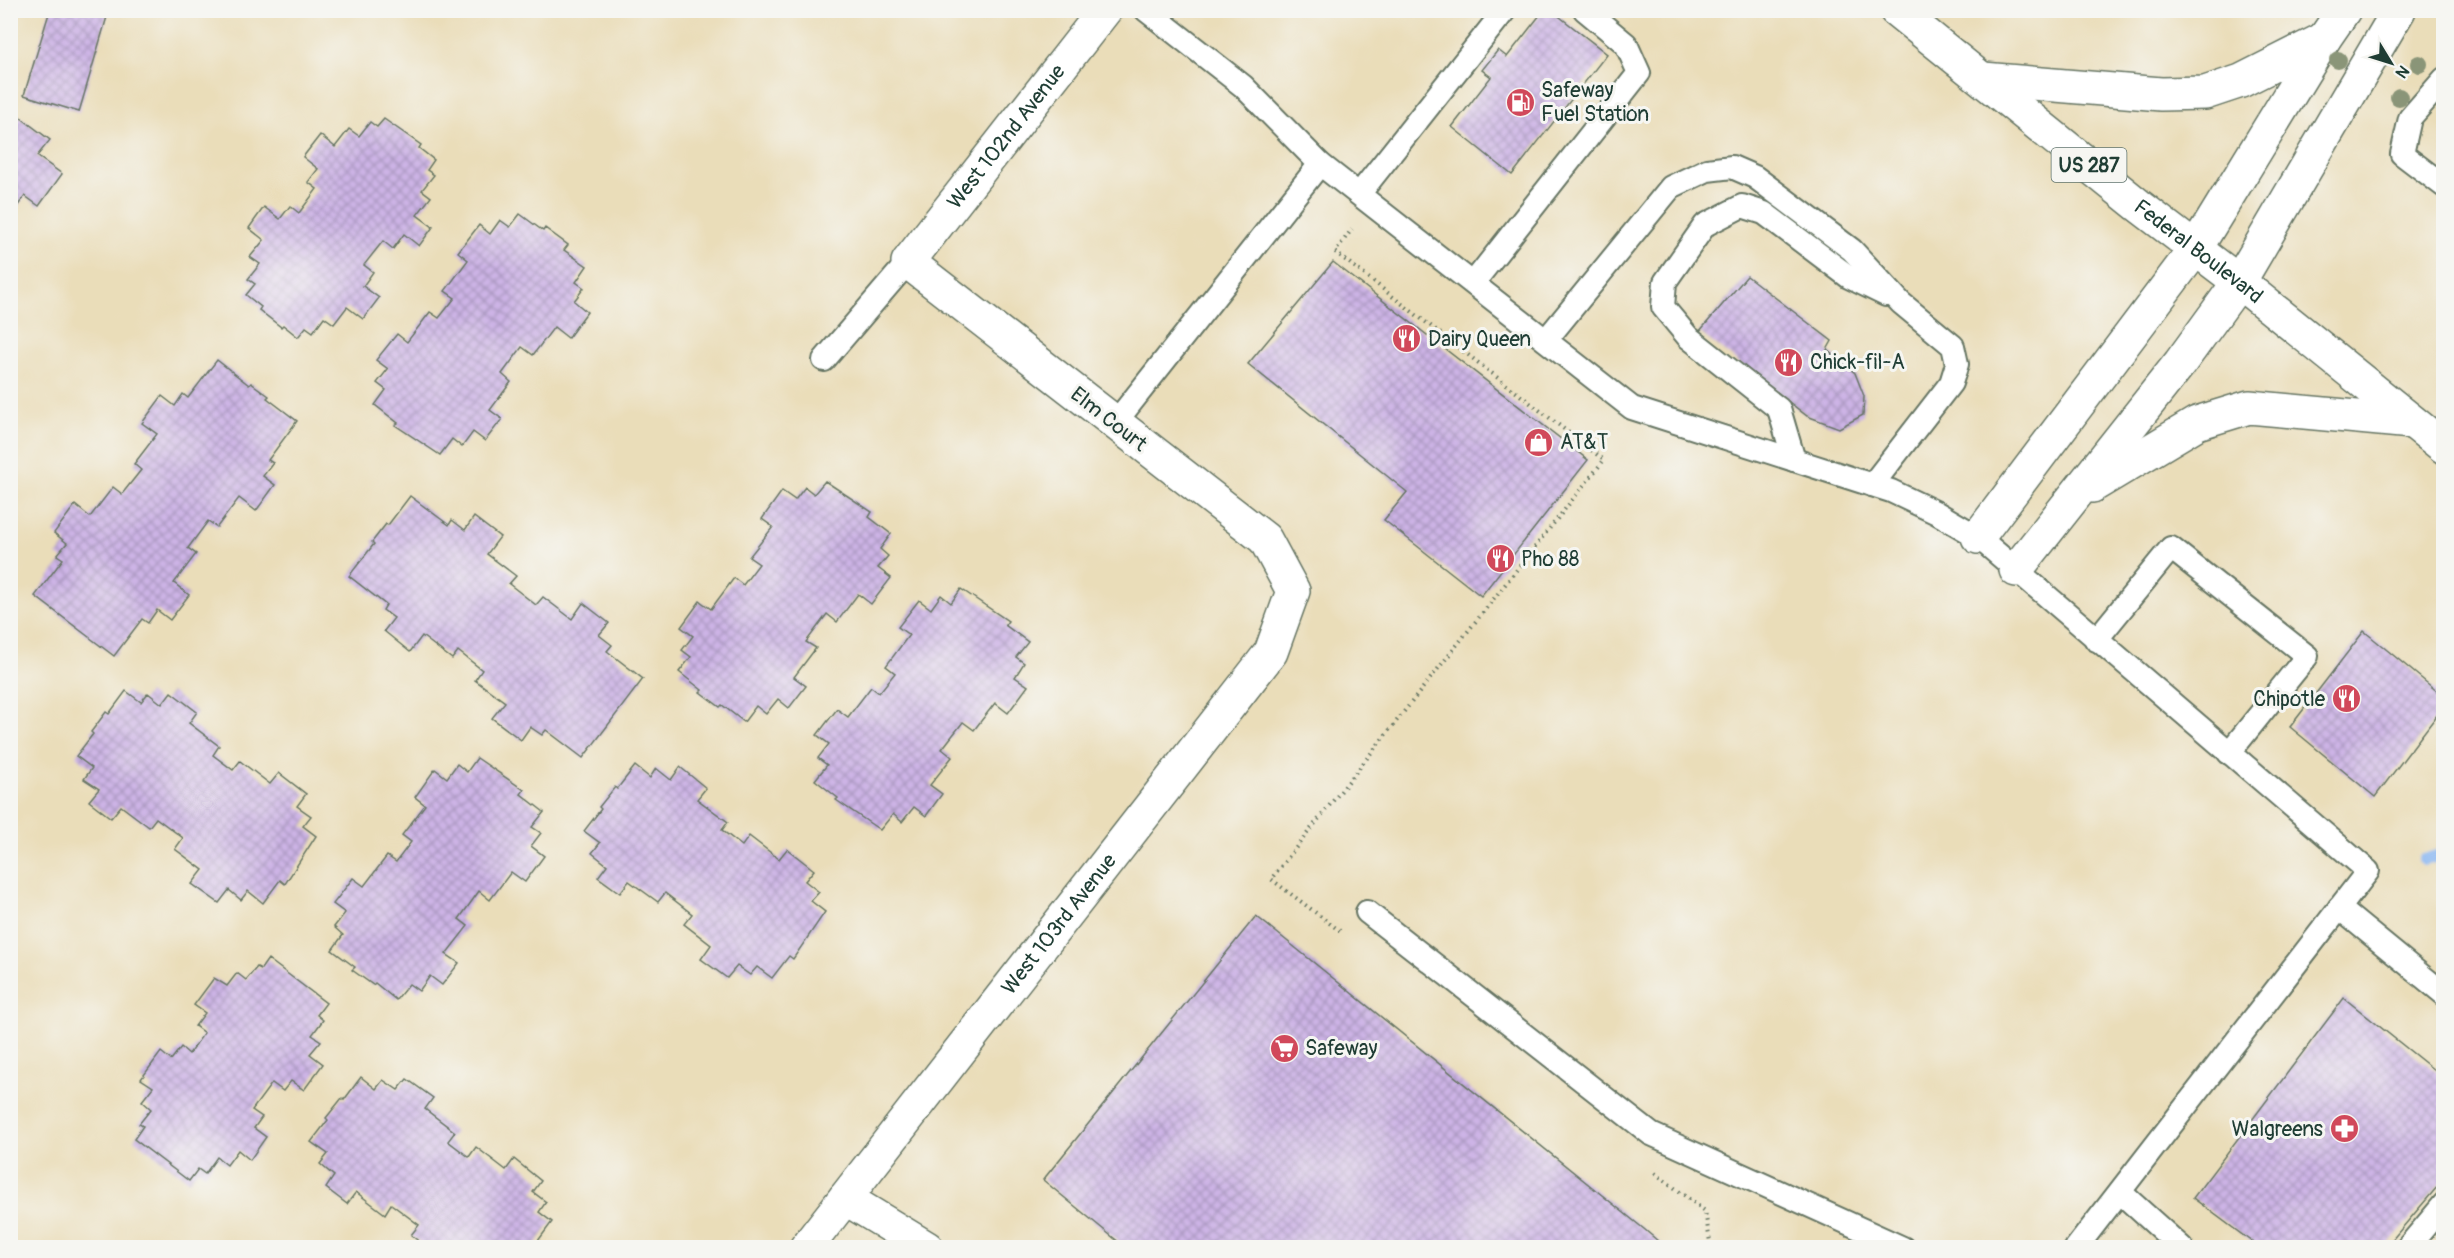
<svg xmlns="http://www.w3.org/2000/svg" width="2454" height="1258" font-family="Pangolin,sans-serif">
  <defs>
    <pattern id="building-cross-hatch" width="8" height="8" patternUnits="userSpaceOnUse" patternTransform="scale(1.5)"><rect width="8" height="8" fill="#cdb4e6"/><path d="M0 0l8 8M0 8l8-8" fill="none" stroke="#a694bb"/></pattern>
  </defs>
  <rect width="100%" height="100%" fill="#f6f6f2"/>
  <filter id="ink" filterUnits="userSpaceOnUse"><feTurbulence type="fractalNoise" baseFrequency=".0167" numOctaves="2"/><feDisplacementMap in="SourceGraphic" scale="12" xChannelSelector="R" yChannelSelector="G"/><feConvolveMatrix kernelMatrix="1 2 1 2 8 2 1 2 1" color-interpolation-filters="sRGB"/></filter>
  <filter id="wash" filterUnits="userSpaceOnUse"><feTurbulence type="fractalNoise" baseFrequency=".008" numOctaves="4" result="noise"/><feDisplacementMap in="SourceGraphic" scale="24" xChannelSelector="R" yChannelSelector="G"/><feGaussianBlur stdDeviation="1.35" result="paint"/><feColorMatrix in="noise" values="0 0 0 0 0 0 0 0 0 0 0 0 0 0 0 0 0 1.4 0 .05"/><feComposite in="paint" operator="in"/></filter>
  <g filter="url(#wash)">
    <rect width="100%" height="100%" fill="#eaddb9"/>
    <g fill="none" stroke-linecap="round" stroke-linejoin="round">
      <!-- stream -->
      <path stroke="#87b6f2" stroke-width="12" d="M2424,860L2444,854"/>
    </g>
    <g id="blocks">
      <!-- building -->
      <g fill="url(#building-cross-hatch)">
        <path d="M50,10H109L79,112L24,95Z"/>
        <path d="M1544,10H1551L1607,54L1512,175L1452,127L1491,77L1482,70L1498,50L1507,57Z"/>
        <path d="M12,111L50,140L37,156L62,174L39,206L25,196L10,216V114Z"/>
        <path d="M384,119L421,145L419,148L434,160L427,170L434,175L422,190L431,197L417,215L433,227L419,246L404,234L393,249L383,241L364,265L373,272L363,286L379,298L363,319L347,307L334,324L324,317L313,332L306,327L298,337L283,325L281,327L259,310L261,307L246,295L255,284L248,279L260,264L250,257L264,240L249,228L264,207L280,219L290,206L299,213L317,189L308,182L318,169L303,157L320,135L335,147L349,129L359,136L370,122L377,127Z"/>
        <path d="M520,214L543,231L545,228L568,245L564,250L587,266L576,282L584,288L574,301L587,312L568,338L554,327L533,355L522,347L502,374L511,382L490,410L502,419L485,441L473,432L462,447L452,439L440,455L395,425L398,423L375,405L386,390L377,383L388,369L376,360L397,334L407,342L430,312L439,318L455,298L445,291L468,260L458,252L479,225L490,234L500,220L510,227Z"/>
        <path d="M1333,262L1588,460L1481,596L1384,520L1407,492L1248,364Z"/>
        <path d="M1747,276L1832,341L1827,350L1855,373L1864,396L1863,415L1839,428L1807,416L1699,332Z"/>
        <path d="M217,360L249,385L251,383L269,396L267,398L297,421L268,460L273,463L263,476L275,485L256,511L239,498L217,527L208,521L188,548L196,554L174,583L189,595L170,620L157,610L148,623L142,619L114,656L35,596L63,559L57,555L67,543L54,533L75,505L90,517L113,487L122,494L141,470L134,464L157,434L142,423L162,396L175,406L183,394L188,398Z"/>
        <path d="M825,481L872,512L869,517L891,534L880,549L888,556L878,568L891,578L871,604L858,594L837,622L827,614L806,642L816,648L794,677L806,686L789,708L778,699L766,714L756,706L744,722L722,705L720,707L700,692L702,690L679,672L691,657L682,650L693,636L681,627L700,601L711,609L734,578L743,585L759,564L749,557L773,527L762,519L782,491L795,500L805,487L814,494Z"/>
        <path d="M410,496L449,525L452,520L465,530L474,517L500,537L487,554L516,576L509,584L536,605L543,597L572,619L583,603L609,623L599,635L612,645L607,651L643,679L583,758L546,730L542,735L530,727L521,740L492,718L505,702L475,680L482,670L458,651L452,659L422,636L410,652L384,631L394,618L383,610L386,605L349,576L374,544L372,542L386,524L388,525Z"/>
        <path d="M961,589L1008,621L1005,625L1028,642L1016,657L1024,663L1015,677L1028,686L1008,713L995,703L974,730L963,722L942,749L952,757L930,785L942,794L926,816L914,807L902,822L893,814L880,830L836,800L838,798L815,780L827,765L818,758L829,744L817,735L837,709L848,717L871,687L879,693L895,673L886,666L909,635L898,627L919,600L931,609L941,595L951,603Z"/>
        <path d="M2364,631L2444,697V706L2375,797L2290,727Z"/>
        <path d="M126,691L141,702L148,693L162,704L171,692L197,712L189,723L219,746L213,755L233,770L240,761L270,784L279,773L306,794L297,806L311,816L303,826L316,836L285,884L280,880L263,903L248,891L241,900L229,890L219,903L192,884L203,870L175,849L183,838L156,818L149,827L121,806L111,818L89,801L99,789L84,779L92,768L76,756L93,734L91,732L106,712L109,714Z"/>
        <path d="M477,758L524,790L521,794L544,812L532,827L541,833L531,846L544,856L525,882L511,872L490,900L479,891L459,919L468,926L446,954L459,963L442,985L430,976L419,991L409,984L396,1000L375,983L373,985L352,970L355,967L332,950L343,935L334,927L345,913L333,904L353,878L364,886L387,856L396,862L411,842L402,835L425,805L415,797L435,769L447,778L457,764L467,772Z"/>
        <path d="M635,766L650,778L656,768L671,780L680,767L706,788L697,799L728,822L722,830L742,846L749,836L779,859L787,849L814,870L805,881L819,892L811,901L825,912L793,959L789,956L772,978L757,967L750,975L737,966L727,978L701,959L711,945L684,924L692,914L665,893L658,902L629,881L620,893L598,877L607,865L592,853L600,843L584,831L601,809L599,807L615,787L617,789Z"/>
        <path d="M1256,916L1644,1229L1666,1248H1126L1043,1180Z"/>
        <path d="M268,959L326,1003L317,1015L323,1020L312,1035L321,1041L310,1054L323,1064L304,1090L291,1081L283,1091L272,1083L252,1110L262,1117L254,1128L266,1137L250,1160L238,1150L227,1165L217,1157L205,1174L198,1169L189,1181L134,1139L143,1126L139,1124L151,1109L142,1101L153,1087L141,1079L161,1052L171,1060L181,1047L189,1054L204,1033L195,1026L205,1013L194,1005L214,978L227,986L237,973L246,980L257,967L261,969Z"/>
        <path d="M2344,998L2444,1078V1179L2385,1248H2260L2193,1198Z"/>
        <path d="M361,1077L376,1089L383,1080L398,1090L407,1079L433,1098L425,1109L455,1132L448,1141L469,1157L476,1147L506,1170L514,1159L541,1181L533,1192L546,1202L539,1212L552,1222L535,1245L538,1248H427L411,1235L419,1225L391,1204L385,1214L356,1192L347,1204L326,1188L334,1176L320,1164L328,1154L311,1142L328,1120L326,1118L342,1098L344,1100Z"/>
      </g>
    </g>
  </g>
  <g filter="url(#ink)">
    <use href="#blocks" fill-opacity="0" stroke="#667563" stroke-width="1.5"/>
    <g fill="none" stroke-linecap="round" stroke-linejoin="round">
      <defs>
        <g id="lane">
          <path d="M1146,10L1243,86L1320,164L1632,408L1891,491L1937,513L1978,537L2368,871L2076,1248"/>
          <path d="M2444,79L2410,118L2402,154L2444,186"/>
          <path d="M1360,193L1505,10"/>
          <path d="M1474,282L1639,73L1626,44L1585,10"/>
          <path d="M1546,340L1671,187L1707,170L1732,167L1755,177L1852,250L1901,303L1953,346L1957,364L1951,383L1872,485"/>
          <path d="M824,360L908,262"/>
          <path d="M1115,423L1320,164"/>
          <path d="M1794,460L1779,409L1688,337L1663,307L1665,282L1705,225L1742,206L1764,213L1849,277L1886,295"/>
          <path d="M2096,640L2171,548L2307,656L2229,753"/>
          <path d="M2339,908L2444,994"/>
          <path d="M1367,912L1651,1134L1903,1248"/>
          <path d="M2120,1192L2182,1248"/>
          <path d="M2407,1248L2444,1204"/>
        </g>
        <g id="street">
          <path d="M1983,79L2161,94L2205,93L2241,81L2324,39"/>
          <path d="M2092,486L2197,423L2249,407L2412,422"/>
          <path d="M1978,537L2196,248L2324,39L2344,10"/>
          <path d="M2016,570L2180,363L2239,282L2399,10"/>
          <path d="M845,1198L927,1248"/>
          <path id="s1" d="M806,1248L1271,652L1293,591L1265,539L908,262L1105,10"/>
        </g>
        <g id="primary">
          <path id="s2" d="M1896,10L2138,205L2239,282L2444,447"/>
        </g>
      </defs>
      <!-- lane casing -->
      <use href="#lane" stroke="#667563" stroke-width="26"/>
      <!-- street casing -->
      <use href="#street" stroke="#667563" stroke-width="36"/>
      <!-- primary casing -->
      <use href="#primary" stroke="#667563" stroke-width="36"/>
      <!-- path -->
      <g stroke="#667563" stroke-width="4" stroke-dasharray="1.5 4.5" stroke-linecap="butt">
        <path d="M1340,931L1271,879L1604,460L1335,252L1352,229"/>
        <path d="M1655,1173L1705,1211L1711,1248"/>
      </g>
      <!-- lane -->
      <use href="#lane" stroke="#fff" stroke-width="22"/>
      <!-- street -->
      <use href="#street" stroke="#fff" stroke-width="33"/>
      <!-- primary -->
      <use href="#primary" stroke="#fff" stroke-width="33"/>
    </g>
    <!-- trees -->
    <g fill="#8a9578">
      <circle cx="2338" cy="60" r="9"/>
      <circle cx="2419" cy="64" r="9"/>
      <circle cx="2399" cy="97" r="9"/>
    </g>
  </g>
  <!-- icons -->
  <defs>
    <symbol id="fuel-disc" viewBox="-11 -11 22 22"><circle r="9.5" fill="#d1495b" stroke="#f6f6f2"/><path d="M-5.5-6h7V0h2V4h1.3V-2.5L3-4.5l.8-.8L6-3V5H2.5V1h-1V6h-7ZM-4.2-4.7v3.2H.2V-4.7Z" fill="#fff"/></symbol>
    <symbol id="restaurant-disc" viewBox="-11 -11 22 22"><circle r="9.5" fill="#d1495b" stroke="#f6f6f2"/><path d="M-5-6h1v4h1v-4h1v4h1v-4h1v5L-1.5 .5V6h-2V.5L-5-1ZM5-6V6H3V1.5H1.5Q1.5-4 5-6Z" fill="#fff"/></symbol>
    <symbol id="shop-disc" viewBox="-11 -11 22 22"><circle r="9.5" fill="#d1495b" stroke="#f6f6f2"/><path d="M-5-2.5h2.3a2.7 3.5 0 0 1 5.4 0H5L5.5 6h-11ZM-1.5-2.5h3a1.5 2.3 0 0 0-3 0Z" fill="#fff"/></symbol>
    <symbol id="supermarket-disc" viewBox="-11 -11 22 22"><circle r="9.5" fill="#d1495b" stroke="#f6f6f2"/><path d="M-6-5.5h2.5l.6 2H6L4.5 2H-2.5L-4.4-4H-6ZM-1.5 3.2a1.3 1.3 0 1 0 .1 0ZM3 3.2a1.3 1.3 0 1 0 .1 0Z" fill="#fff"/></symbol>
    <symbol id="pharmacy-disc" viewBox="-11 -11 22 22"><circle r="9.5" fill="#d1495b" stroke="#f6f6f2"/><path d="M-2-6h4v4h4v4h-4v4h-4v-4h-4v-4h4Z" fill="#fff"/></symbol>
  </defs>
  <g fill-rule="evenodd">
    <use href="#fuel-disc" x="1504" y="86" width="33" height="33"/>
    <use href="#restaurant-disc" x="1390" y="322" width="33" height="33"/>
    <use href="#restaurant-disc" x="1772" y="346" width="33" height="33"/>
    <use href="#shop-disc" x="1522" y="426" width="33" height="33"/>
    <use href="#restaurant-disc" x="1484" y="542" width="33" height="33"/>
    <use href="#restaurant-disc" x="2330" y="682" width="33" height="33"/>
    <use href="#supermarket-disc" x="1268" y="1032" width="33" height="33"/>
    <use href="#pharmacy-disc" x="2328" y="1112" width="33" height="33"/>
  </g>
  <g text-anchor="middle" stroke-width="6" stroke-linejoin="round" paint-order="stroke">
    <!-- shield labels -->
    <rect fill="#f6f6f2" stroke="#60746d" stroke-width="1.5" x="2051.5" y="148" width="75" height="34" rx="4.5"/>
    <g font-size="20" font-weight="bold" fill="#1f3d34">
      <text x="2089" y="172">US 287</text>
    </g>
    <!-- poi labels -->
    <g font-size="21" fill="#1f3d34" stroke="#f6f6f2" text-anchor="start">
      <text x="1541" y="97">Safeway<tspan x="1541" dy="24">Fuel Station</tspan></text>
      <text x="1428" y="346">Dairy Queen</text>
      <text x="1810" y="369">Chick-fil-A</text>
      <text x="1560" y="449">AT&amp;T</text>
      <text x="1521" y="566">Pho 88</text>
      <text x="2325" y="706" text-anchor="end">Chipotle</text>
      <text x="1305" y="1055">Safeway</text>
      <text x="2323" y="1136" text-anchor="end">Walgreens</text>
    </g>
    <!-- street labels -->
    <g font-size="21" fill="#1f3d34" stroke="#f6f6f2">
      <text dy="7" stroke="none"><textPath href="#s1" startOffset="1491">West 102nd Avenue</textPath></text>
      <text dy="7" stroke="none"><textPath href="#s2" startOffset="387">Federal Boulevard</textPath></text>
      <text transform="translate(1109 419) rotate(38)" y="7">Elm Court</text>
      <text dy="7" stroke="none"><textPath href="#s1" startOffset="411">West 103rd Avenue</textPath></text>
    </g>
  </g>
  <!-- margin -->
  <rect width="2454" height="1258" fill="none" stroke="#f6f6f2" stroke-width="36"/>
  <!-- north arrow -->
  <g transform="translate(2391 63) rotate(128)" stroke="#f6f6f2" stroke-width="4.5" paint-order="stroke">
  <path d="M0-4.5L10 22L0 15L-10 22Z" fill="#1f3d34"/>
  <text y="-9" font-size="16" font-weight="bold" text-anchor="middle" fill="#1f3d34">N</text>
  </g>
</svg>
